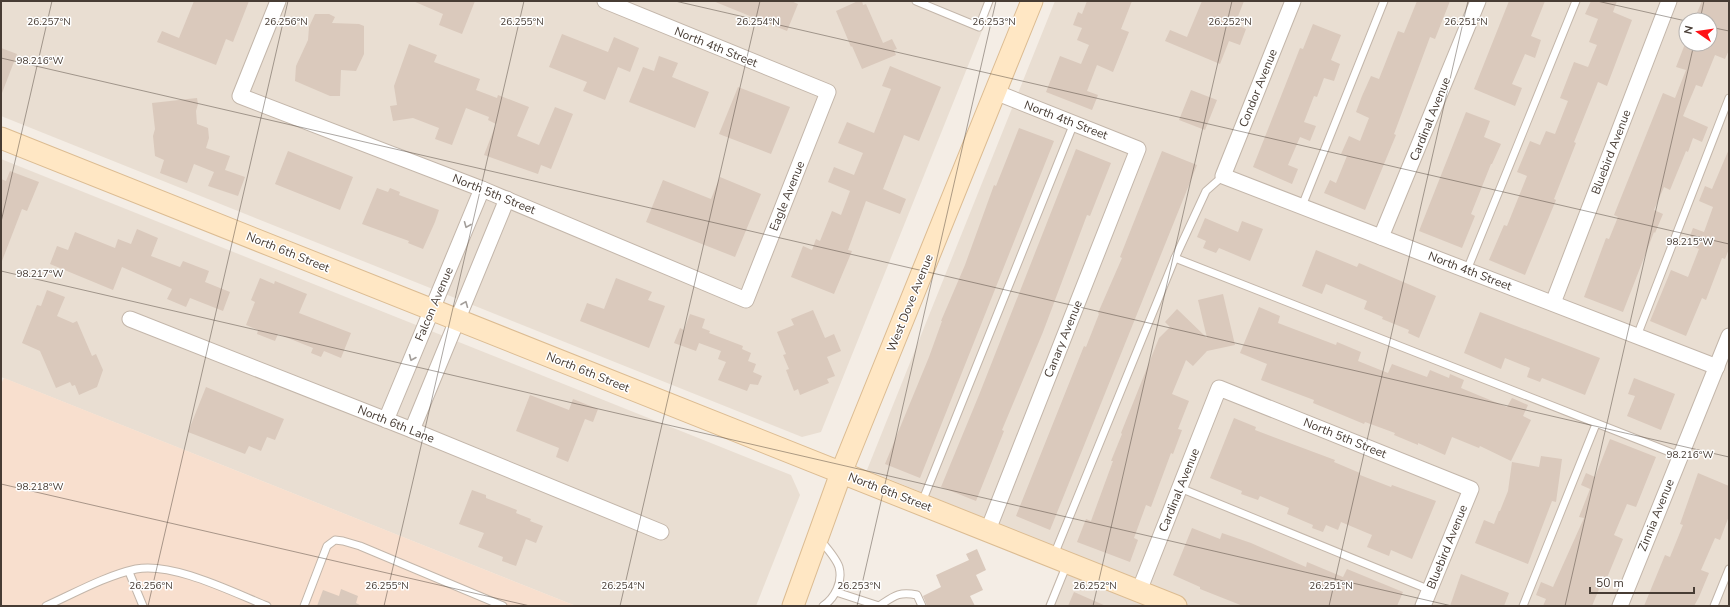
<svg xmlns="http://www.w3.org/2000/svg" width="1730" height="607" font-family="'Nunito Sans',sans-serif">
  <rect width="100%" height="100%" fill="#f4ede5"/>
  <!-- residential -->
  <g fill="#e9ded2" fill-rule="evenodd">
    <path d="M1,1H994L821,432L802,437L1,116Z"/>
    <path d="M1055,1H1729V606H1045L1067,552L867,470ZM1686,20H1710V44H1686Z"/>
    <path d="M1,159L791,475L800,495L756,606H576L1,377Z"/>
  </g>
  <!-- commercial -->
  <path fill="#f8dfce" d="M4,378L576,606H1V384Z"/>
  <!-- building -->
  <g fill="#dac9bc">
    <path d="M194,1H249L233,42L226,39L216,65L157,42L162,31L179,38Z"/>
    <path d="M413,1H475L462,34L439,25L443,14Z"/>
    <path d="M713,1H791L798,4L787,31Z"/>
    <path d="M858,1H862L863,5L866,4L883,43L892,39L897,49L894,50L896,55L862,69L852,46L851,47L836,11Z"/>
    <path d="M1087,1H1132L1121,29L1129,32L1113,72L1097,65L1087,91L1098,95L1092,110L1046,92L1060,56L1081,64L1089,45L1077,40L1082,28L1073,25L1078,12L1082,14Z"/>
    <path d="M1202,1H1244L1235,24L1246,29L1240,45L1229,41L1220,64L1165,41L1170,30L1187,37Z"/>
    <path d="M1417,1H1450L1435,39L1430,37L1394,134L1396,135L1365,210L1324,193L1330,180L1336,183L1347,156L1341,154L1349,136L1360,141L1369,118L1356,112L1362,96L1371,76L1379,79L1398,31L1404,33Z"/>
    <path d="M1509,1H1545L1531,36L1541,40L1535,58L1525,54L1512,84L1522,88L1515,106L1474,89Z"/>
    <path d="M1591,1H1617L1613,12L1632,20L1607,86L1598,82L1574,142L1576,143L1554,199L1556,200L1525,275L1489,260L1504,225L1507,226L1527,176L1517,172L1530,141L1540,145L1546,131L1555,134L1568,101L1560,98L1574,62L1588,67L1597,45L1589,42L1598,19L1585,14Z"/>
    <path d="M1702,1H1729V50L1725,59L1715,55L1702,87L1696,85L1683,116L1708,127L1702,142L1693,138L1688,152L1686,151L1670,190L1664,187L1654,210L1663,214L1655,233L1654,232L1623,312L1584,297L1606,238L1609,239L1618,217L1614,215L1663,93L1675,98L1686,70L1676,67L1685,44H1710V20L1696,15Z"/>
    <path d="M315,14H329L335,17L332,23L359,24L364,26V54L356,71L341,70L340,96H330L295,81L296,66L308,40L309,27Z"/>
    <path d="M1313,24L1341,35L1331,60L1340,64L1334,81L1324,78L1317,97L1314,96L1304,122L1316,126L1310,141L1300,137L1288,165L1298,169L1292,184L1253,167L1300,48L1303,49Z"/>
    <path d="M562,34L608,52L614,37L639,48L630,72L618,67L605,100L583,91L587,82L549,67Z"/>
    <path d="M409,44L437,55L434,62L480,79L476,90L497,98L498,95L529,107L517,136L539,145L555,107L573,114L551,169L541,165L538,174L484,155L496,124L488,120L489,117L466,108L452,145L435,139L439,128L413,118L393,121L390,106L397,105L394,86Z"/>
    <path d="M1,48L17,54L2,93H1Z"/>
    <path d="M659,56L678,63L672,77L709,92L695,128L629,102L643,67L654,71Z"/>
    <path d="M890,66L941,87L919,141L904,135L883,189L906,199L900,214L866,201L848,250L852,251L834,294L791,277L803,246L812,250L816,239L820,241L832,211L841,215L850,191L828,182L834,167L854,175L863,153L838,143L847,122L874,133L891,89L882,86Z"/>
    <path d="M738,87L790,107L771,154L719,134Z"/>
    <path d="M1191,90L1217,100L1205,130L1179,120Z"/>
    <path d="M197,98L198,104L196,111L197,124L208,128L209,138L206,148L230,156L225,170L245,177L238,196L208,186L214,172L194,164L187,183L160,173L164,160L155,156L153,136L155,129L152,103Z"/>
    <path d="M1466,112L1490,121L1484,137L1501,144L1492,164H1491L1471,214L1475,216L1462,248L1419,231Z"/>
    <path d="M1019,128L1054,141L920,478L885,464L929,357L942,321H941L965,265L994,185L996,186Z"/>
    <path d="M1076,149L1111,163L1090,216L1087,215L1043,332L1002,430L1004,431L976,501L941,487L979,395Z"/>
    <path d="M1729,149V249L1725,259L1722,258L1706,300L1702,298L1686,336L1650,321L1671,270L1688,277L1699,249L1687,244L1693,228L1704,232L1713,207L1699,201L1705,186L1712,189Z"/>
    <path d="M288,151L353,177L340,210L275,184Z"/>
    <path d="M1162,151L1197,165L1050,530L1016,516L1084,346L1086,347L1099,314L1098,313L1122,258L1120,257Z"/>
    <path d="M10,171L39,182L27,211L22,209L2,261L1,179L6,181Z"/>
    <path d="M720,177L761,194L735,257L646,222L663,180L711,199Z"/>
    <path d="M377,188L388,192L390,188L400,192L399,195L439,210L435,222L423,249L408,243L409,241L362,224Z"/>
    <path d="M1205,218L1238,232L1242,221L1263,229L1250,261L1219,248L1216,253L1203,248L1206,241L1197,237Z"/>
    <path d="M137,229L158,238L151,256L180,267L183,261L209,271L205,282L230,292L223,311L190,298L186,307L167,299L172,289L122,267L113,290L50,264L57,246L68,250L75,232L115,248L118,239L131,244Z"/>
    <path d="M1316,250L1357,267L1359,263L1436,296L1419,338L1408,333L1409,330L1382,319L1383,317L1364,309L1367,301L1326,284L1322,294L1302,286Z"/>
    <path d="M260,278L274,284L275,281L307,294L299,313L351,333L341,358L324,351L321,357L311,353L313,348L278,334L275,341L257,334L258,330L246,325L255,302L251,300Z"/>
    <path d="M616,278L652,292L648,300L665,306L649,348L580,321L587,303L604,309Z"/>
    <path d="M47,290L65,297L57,316L73,323L77,321L92,356L96,354L103,370L97,387L79,395L75,385L72,386L70,382L56,388L40,351L22,343L37,305L41,306Z"/>
    <path d="M1223,294L1235,345L1207,351L1193,366L1186,360L1172,394L1189,401L1178,429L1182,430L1173,454L1171,453L1151,507L1146,505L1134,538L1138,540L1130,562L1077,542L1086,519L1091,521L1113,461H1111L1122,434L1121,433L1159,338L1170,327L1165,322L1177,309L1207,338L1198,300Z"/>
    <path d="M1259,307L1280,316L1278,323L1336,345L1337,342L1361,352L1358,361L1388,373L1392,364L1427,377L1430,370L1449,378L1450,374L1464,380L1461,388L1507,407L1512,398L1528,405L1523,416L1531,420L1511,461L1480,446L1479,448L1452,437L1445,455L1418,443V445L1394,435L1395,433L1365,422L1364,424L1340,414L1313,403L1314,400L1261,380L1267,364L1240,353Z"/>
    <path d="M813,310L825,338L834,334L841,351L827,357L835,376L827,379L829,383L800,395L798,389L794,391L786,370L789,369L783,355L786,354L777,332L794,325L791,319Z"/>
    <path d="M1480,312L1600,358L1585,395L1542,378L1540,382L1527,377L1530,368L1505,358L1501,369L1464,353Z"/>
    <path d="M690,314L705,319L702,328L710,331L709,333L743,346L742,349L751,353L748,361L756,364L753,372L762,376L758,385L750,384L747,391L718,380L726,362L718,359L721,351L699,343L696,351L674,343L680,328L684,330Z"/>
    <path d="M1634,378L1675,394L1661,430L1627,416L1635,396L1628,394Z"/>
    <path d="M206,387L284,419L275,440L267,437L261,451L249,446L245,454L188,432Z"/>
    <path d="M530,395L569,410L573,399L598,409L593,422L585,419L568,462L556,457L559,448L516,431Z"/>
    <path d="M1234,418L1256,427L1255,430L1335,460L1334,462L1360,473V475L1391,487L1392,485L1436,501L1412,559L1391,550L1389,556L1367,547L1372,535L1341,522L1338,530L1326,525L1323,532L1312,528L1313,525L1287,514L1289,508L1260,496L1258,500L1241,494L1242,491L1210,478Z"/>
    <path d="M1610,439L1656,457L1636,507L1627,504L1614,535L1623,539L1602,590L1599,589L1592,606H1543L1546,599L1536,595L1541,582L1553,587L1584,518L1579,517L1590,489L1581,485L1586,473L1595,477Z"/>
    <path d="M1541,456L1562,459L1556,502L1552,501L1528,564L1475,543L1484,520L1494,524L1499,511H1500L1508,491L1512,462L1539,467Z"/>
    <path d="M1698,473L1729,486V516L1720,540L1715,538L1701,570L1709,573L1699,597L1694,606H1644L1665,555L1670,557L1683,525L1680,524Z"/>
    <path d="M472,490L486,495V498L517,510L516,513L531,519L530,521L543,526L536,543L526,539L516,566L502,561L503,557L478,547L484,533L459,524Z"/>
    <path d="M1192,528L1220,539L1222,533L1251,543L1306,567L1307,562L1343,577L1347,569L1403,592L1397,606H1243L1200,589V587L1173,575Z"/>
    <path d="M977,549L986,570L976,575L983,590L970,596L975,606H927L923,596L941,587L936,575L969,560L966,554Z"/>
    <path d="M1461,574L1509,593L1504,606H1450Z"/>
    <path d="M341,589L358,596L356,603L362,606H317L323,590L339,596Z"/>
    <path d="M1074,592L1106,606H1068Z"/>
  </g>
  <g fill="none" stroke-linecap="round" stroke-linejoin="round">
    <defs>
      <g id="lane">
        <path d="M916,1L979,27L989,1"/>
        <path d="M1302,206L1384,1"/>
        <path d="M1175,258L1680,456"/>
        <path d="M1467,270L1576,1"/>
        <path d="M1637,336L1729,98"/>
        <path d="M1180,488L1430,590"/>
        <path d="M922,502L1074,123"/>
        <path d="M820,540C826,547 836,558 839,567C843,582 835,598 823,606"/>
        <path d="M1054,555L1175,258L1206,191L1223,176"/>
        <path d="M129,572L143,606"/>
        <path d="M836,592L879,606"/>
        <path d="M46,606C75,593 105,576 136,569C173,562 232,592 267,606"/>
        <path d="M304,606L327,546L335,540L343,541L360,546L503,606"/>
        <path d="M879,606C894,596 899,591 917,595L922,606"/>
        <path d="M1050,606L1067,564"/>
        <path d="M1523,606L1596,424"/>
        <path d="M1714,606L1729,569"/>
      </g>
      <g id="street">
        <path d="M278,1L240,96L482,189L746,300L828,92L605,1"/>
        <path d="M1293,1L1223,176L1717,367"/>
        <path d="M1381,237L1478,1"/>
        <path d="M1553,303L1669,1"/>
        <path d="M130,319L412,430L661,532"/>
        <path d="M386,420L482,189"/>
        <path d="M412,430L507,199"/>
        <path d="M988,530L1138,149L995,92"/>
        <path d="M1139,591L1219,388L1471,489L1423,606"/>
        <path d="M1620,606L1729,336"/>
      </g>
      <g id="secondary">
        <path d="M1,138L1176,606"/>
        <path d="M793,606L841,473L1032,1"/>
      </g>
    </defs>
    <!-- lane casing -->
    <use href="#lane" stroke="#c3b6aa" stroke-width="9"/>
    <!-- street casing -->
    <use href="#street" stroke="#c3b6aa" stroke-width="17"/>
    <!-- secondary casing -->
    <use href="#secondary" stroke="#dcbc92" stroke-width="23"/>
    <!-- lane -->
    <use href="#lane" stroke="#fff" stroke-width="7"/>
    <!-- street -->
    <use href="#street" stroke="#fff" stroke-width="15"/>
    <!-- secondary -->
    <use href="#secondary" stroke="#ffe7c4" stroke-width="21"/>
  </g>
  <!-- one-way arrows -->
  <defs><path id="oneway-chevron" d="M-2-3.5L2.5 0L-2 3.5" fill="none" stroke-width="1.6" stroke-linecap="round" stroke-linejoin="round"/></defs>
  <g stroke="#a39e9a">
    <use href="#oneway-chevron" transform="translate(467 225) rotate(112)"/>
    <use href="#oneway-chevron" transform="translate(465 304) rotate(-68)"/>
    <use href="#oneway-chevron" transform="translate(412 358) rotate(113)"/>
  </g>
  <!-- ticks -->
  <path fill="none" stroke="#473c34" stroke-width="1" stroke-opacity="0.45" d="M675,1L1729,244M1597,1L1686,21M1700,20L1704,1M1710,27L1729,31M1,58L1729,457M1,222L52,1M1,271L1452,606M1,484L530,606M148,606L288,1M384,606L524,1M620,606L760,1M857,606L996,1M1093,606L1232,1M1329,606L1468,1M1565,606L1694,44"/>
  <g text-anchor="middle" stroke-width="3" stroke-linejoin="round" paint-order="stroke">
    <!-- street labels -->
    <g font-size="12" fill="#473c34" stroke="#fff">
      <text transform="translate(716 47) rotate(22)" y="4">North 4th Street</text>
      <text transform="translate(1258 88) rotate(-68)" y="4">Condor Avenue</text>
      <text transform="translate(1430 119) rotate(-68)" y="4">Cardinal Avenue</text>
      <text transform="translate(1066 120) rotate(21)" y="4">North 4th Street</text>
      <text transform="translate(1611 152) rotate(-69)" y="4">Bluebird Avenue</text>
      <text transform="translate(494 194) rotate(22)" y="4">North 5th Street</text>
      <text transform="translate(787 196) rotate(-68)" y="4">Eagle Avenue</text>
      <text transform="translate(288 252) rotate(22)" y="4">North 6th Street</text>
      <text transform="translate(1470 271) rotate(21)" y="4">North 4th Street</text>
      <text transform="translate(910 303) rotate(-68)" y="4">West Dove Avenue</text>
      <text transform="translate(434 304) rotate(-67)" y="4">Falcon Avenue</text>
      <text transform="translate(1063 339) rotate(-68)" y="4">Canary Avenue</text>
      <text transform="translate(588 372) rotate(22)" y="4">North 6th Street</text>
      <text transform="translate(396 424) rotate(22)" y="4">North 6th Lane</text>
      <text transform="translate(1345 438) rotate(22)" y="4">North 5th Street</text>
      <text transform="translate(1179 490) rotate(-68)" y="4">Cardinal Avenue</text>
      <text transform="translate(890 492) rotate(21)" y="4">North 6th Street</text>
      <text transform="translate(1656 515) rotate(-68)" y="4">Zinnia Avenue</text>
      <text transform="translate(1447 547) rotate(-68)" y="4">Bluebird Avenue</text>
    </g>
  </g>
  <g font-size="10" text-anchor="middle" fill="#473c34" stroke="#fff" stroke-width="3" stroke-linejoin="round" paint-order="stroke">
    <text x="49" y="25">26.257°N</text>
    <text x="286" y="25">26.256°N</text>
    <text x="522" y="25">26.255°N</text>
    <text x="758" y="25">26.254°N</text>
    <text x="994" y="25">26.253°N</text>
    <text x="1230" y="25">26.252°N</text>
    <text x="1466" y="25">26.251°N</text>
    <text x="40" y="64">98.216°W</text>
    <text x="1690" y="245">98.215°W</text>
    <text x="40" y="277">98.217°W</text>
    <text x="1690" y="458">98.216°W</text>
    <text x="40" y="490">98.218°W</text>
    <text x="151" y="589">26.256°N</text>
    <text x="387" y="589">26.255°N</text>
    <text x="623" y="589">26.254°N</text>
    <text x="859" y="589">26.253°N</text>
    <text x="1095" y="589">26.252°N</text>
    <text x="1331" y="589">26.251°N</text>
  </g>
  <!-- border -->
  <rect width="1730" height="607" fill="none" stroke="#473c34" stroke-width="4"/>
  <!-- north arrow -->
  <g transform="translate(1698 32) rotate(283)"><circle r="19" fill="#ffffff" stroke="#b5b1ae"/>
  <path d="M0-3L7 15L0 10L-7 15Z" fill="#ff1116"/>
  <text y="-6" font-size="11" font-weight="bold" text-anchor="middle" fill="#473c34">N</text>
  </g>
  <!-- scale -->
  <path d="M1590 587v6h104v-6" fill="none" stroke="#473c34" stroke-width="2"/>
  <text x="1596" y="587" font-size="12" fill="#473c34" stroke="#ffffff" stroke-width="3" paint-order="stroke">50 m</text>
</svg>
